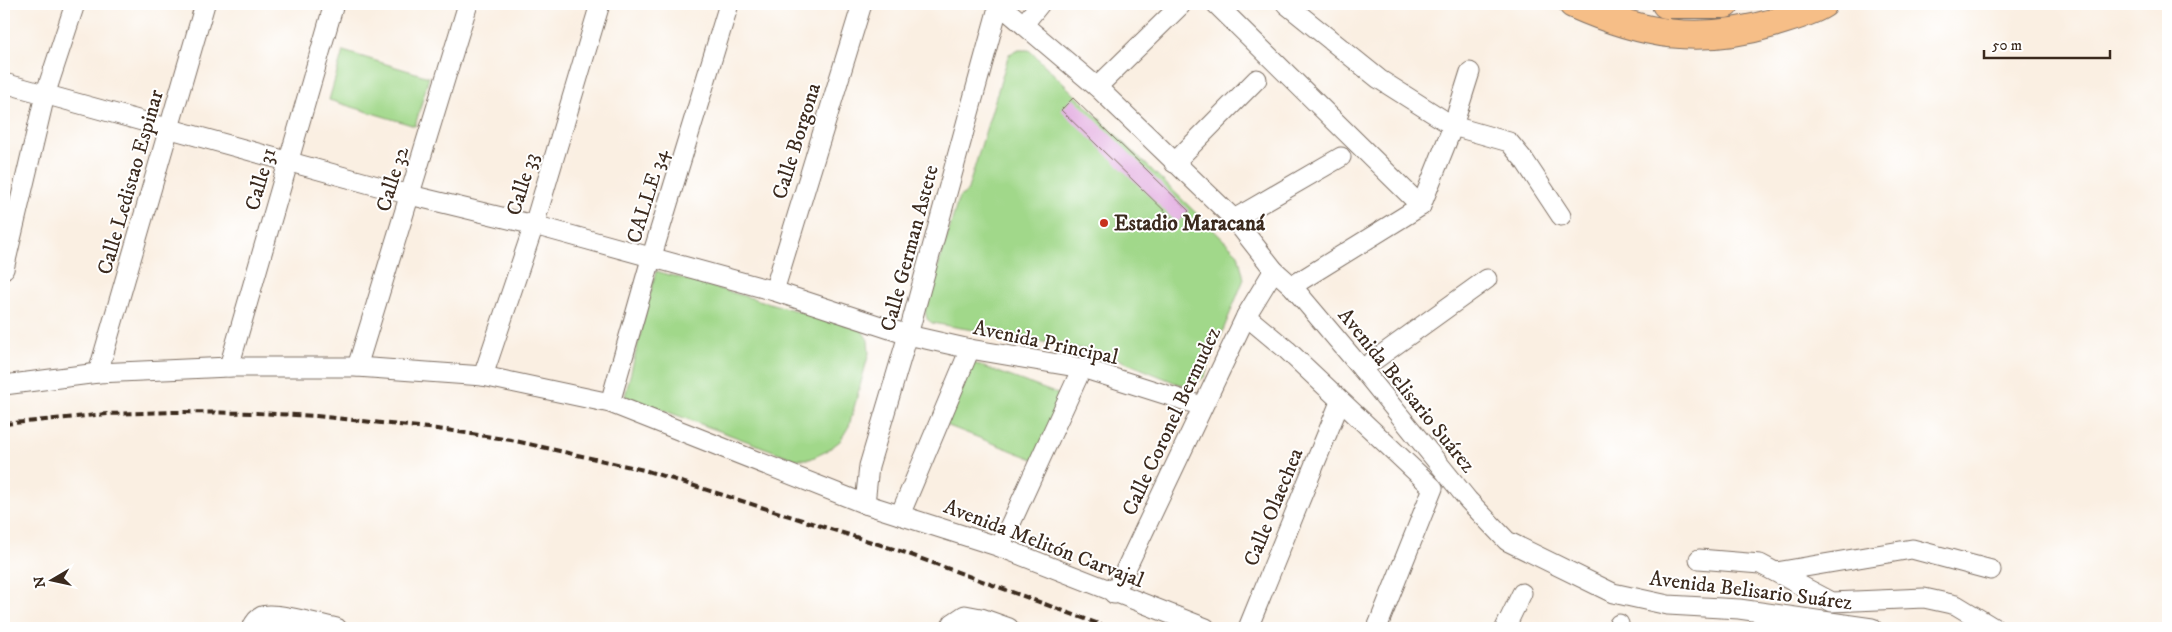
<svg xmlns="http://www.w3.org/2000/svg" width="2172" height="632" font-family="'IM FELL DW Pica',serif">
  <rect width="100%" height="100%" fill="#fff"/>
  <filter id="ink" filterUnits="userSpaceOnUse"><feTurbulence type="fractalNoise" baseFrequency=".02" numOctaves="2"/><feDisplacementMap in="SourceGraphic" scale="10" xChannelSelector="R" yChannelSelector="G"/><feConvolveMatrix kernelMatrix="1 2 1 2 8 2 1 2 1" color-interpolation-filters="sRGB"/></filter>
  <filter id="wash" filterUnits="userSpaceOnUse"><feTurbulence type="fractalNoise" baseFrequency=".0096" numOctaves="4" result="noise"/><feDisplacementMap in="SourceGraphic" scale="20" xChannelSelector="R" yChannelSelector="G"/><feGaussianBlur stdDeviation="1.12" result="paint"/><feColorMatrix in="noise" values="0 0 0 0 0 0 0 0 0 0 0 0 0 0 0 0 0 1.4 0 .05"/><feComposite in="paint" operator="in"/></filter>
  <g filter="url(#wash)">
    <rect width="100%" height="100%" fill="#faefe2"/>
    <!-- green -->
    <g fill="#a1d88a" stroke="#6e8154">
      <path d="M1019,50H1029L1238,254L1244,279L1204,377C1194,385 1188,387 1176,383L1103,353L1090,350L932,323L927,319L925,311L959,197L967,192L1009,54Z"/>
      <path d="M343,51L429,77L415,126L329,100Z"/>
      <path d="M656,271L861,329L868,340L869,353L849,426L840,441L827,451L810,459H795L625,396Z"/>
      <path d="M971,362L1063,396L1036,460L946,425Z"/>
    </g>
    <g id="blocks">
      <!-- building -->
      <path fill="#e2abe0" d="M1073,98L1189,211L1177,223L1061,110Z"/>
    </g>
  </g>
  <g filter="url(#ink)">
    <use href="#blocks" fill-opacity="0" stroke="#7e6f63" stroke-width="1"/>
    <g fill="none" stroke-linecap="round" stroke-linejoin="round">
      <defs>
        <g id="minor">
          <path d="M1216,4L1421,206"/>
          <path d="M1286,4L1379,79L1453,126L1509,142L1524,160L1561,216"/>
          <path d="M1024,24L1040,4"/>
          <path d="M4,83L410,195L534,225L774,291L908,335L970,349L1082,368L1202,406"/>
          <path d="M1097,87L1181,5"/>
          <path d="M1174,163L1257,79"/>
          <path d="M1234,219L1341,157"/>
          <path d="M4,269L45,95L75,4"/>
          <path d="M1292,286L1421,206L1453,126L1470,72"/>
          <path d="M774,291L862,4"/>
          <path d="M1246,316L1287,350L1433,488L1377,628"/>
          <path d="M229,367L334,4"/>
          <path d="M357,367L468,4"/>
          <path d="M1362,369L1487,279"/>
          <path d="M98,373L205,4"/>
          <path d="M483,376L534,225L600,4"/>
          <path d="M4,385L98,373L229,367H357L483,376L610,403L865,504L1000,547L1206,628"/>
          <path d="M610,403L651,259L729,4"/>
          <path d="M865,504L869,466L908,335L999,4L1097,87L1234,219L1274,270L1292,286L1362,369L1468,500L1507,541L1613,593L1668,605L1739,609L1872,628"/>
          <path d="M900,515L970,349"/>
          <path d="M1000,547L1082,368"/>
          <path d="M1699,559L1760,564L1832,602L1924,598L1956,605L1994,628"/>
          <path d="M1776,572L1912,549L1991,570"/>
          <path d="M1114,594L1246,316L1274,270"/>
          <path d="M252,628C254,623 256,619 262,616C274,611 322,625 337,628"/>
          <path d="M950,628L953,623L965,615L981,618L1009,628"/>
          <path d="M1248,628L1340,402"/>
          <path d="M1505,628L1522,593"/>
          <path d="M1617,628L1619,624"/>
        </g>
        <g id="highway">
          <path d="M1573,4C1643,35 1698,45 1773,23C1789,18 1809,13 1823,4"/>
          <path d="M1666,4H1725"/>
        </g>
      </defs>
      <!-- minor casing -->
      <use href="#minor" stroke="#7e6f63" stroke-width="21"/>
      <!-- highway casing -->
      <use href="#highway" stroke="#7e6f63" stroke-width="30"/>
      <!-- minor -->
      <use href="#minor" stroke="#fff" stroke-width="19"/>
      <!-- highway -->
      <use href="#highway" stroke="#f6be87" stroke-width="28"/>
      <!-- rail -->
      <path stroke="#3b2a1e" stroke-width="4" stroke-dasharray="8 4" stroke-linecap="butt" d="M4,424L107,414L174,412L256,413L316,416L446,430L511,440L644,470L903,552L1110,628"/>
    </g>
  </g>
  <!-- markers -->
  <circle fill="#c8321e" stroke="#fff" stroke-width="2" cx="1104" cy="223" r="5"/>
  <g text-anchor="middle" stroke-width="4" stroke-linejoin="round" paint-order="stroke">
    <!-- street labels -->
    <g font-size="21" fill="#3b2a1e" stroke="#fff">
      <text transform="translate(796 141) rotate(-73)" y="7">Calle Borgona</text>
      <text transform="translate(260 179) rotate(-74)" y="7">Calle 31</text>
      <text transform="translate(392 179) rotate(-73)" y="7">Calle 32</text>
      <text transform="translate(130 182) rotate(-74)" y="7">Calle Ledistao Espinar</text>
      <text transform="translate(522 184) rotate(-73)" y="7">Calle 33</text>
      <text transform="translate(647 196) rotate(-73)" y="7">CALLE 34</text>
      <text transform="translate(909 248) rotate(-75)" y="7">Calle German Astete</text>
      <text transform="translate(1046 342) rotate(12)" y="7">Avenida Principal</text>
      <text transform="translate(1407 390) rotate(51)" y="7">Avenida Belisario Suárez</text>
      <text transform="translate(1171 421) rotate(-65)" y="7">Calle Coronel Bermudez</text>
      <text transform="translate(1273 507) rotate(-68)" y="7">Calle Olaechea</text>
      <text transform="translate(1044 543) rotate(21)" y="7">Avenida Melitón Carvajal</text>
      <text transform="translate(1751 590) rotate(7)" y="7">Avenida Belisario Suárez</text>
    </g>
    <!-- poi labels -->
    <g font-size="21" font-weight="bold" fill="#3b2a1e" stroke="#fff" text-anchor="start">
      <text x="1114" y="230">Estadio Maracaná</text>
    </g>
  </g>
  <!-- margin -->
  <rect width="2172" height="632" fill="none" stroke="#fff" stroke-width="20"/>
  <!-- north arrow -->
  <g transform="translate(52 580) rotate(261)" stroke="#ffffff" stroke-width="4" paint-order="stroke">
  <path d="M0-4L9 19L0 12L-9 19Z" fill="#3b2a1e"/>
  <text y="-8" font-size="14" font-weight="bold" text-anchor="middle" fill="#3b2a1e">N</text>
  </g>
  <!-- scale -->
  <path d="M1984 50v8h126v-8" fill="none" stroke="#3b2a1e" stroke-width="2.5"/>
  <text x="1992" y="50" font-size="15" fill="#3b2a1e" stroke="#ffffff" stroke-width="4" paint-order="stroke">50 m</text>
</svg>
